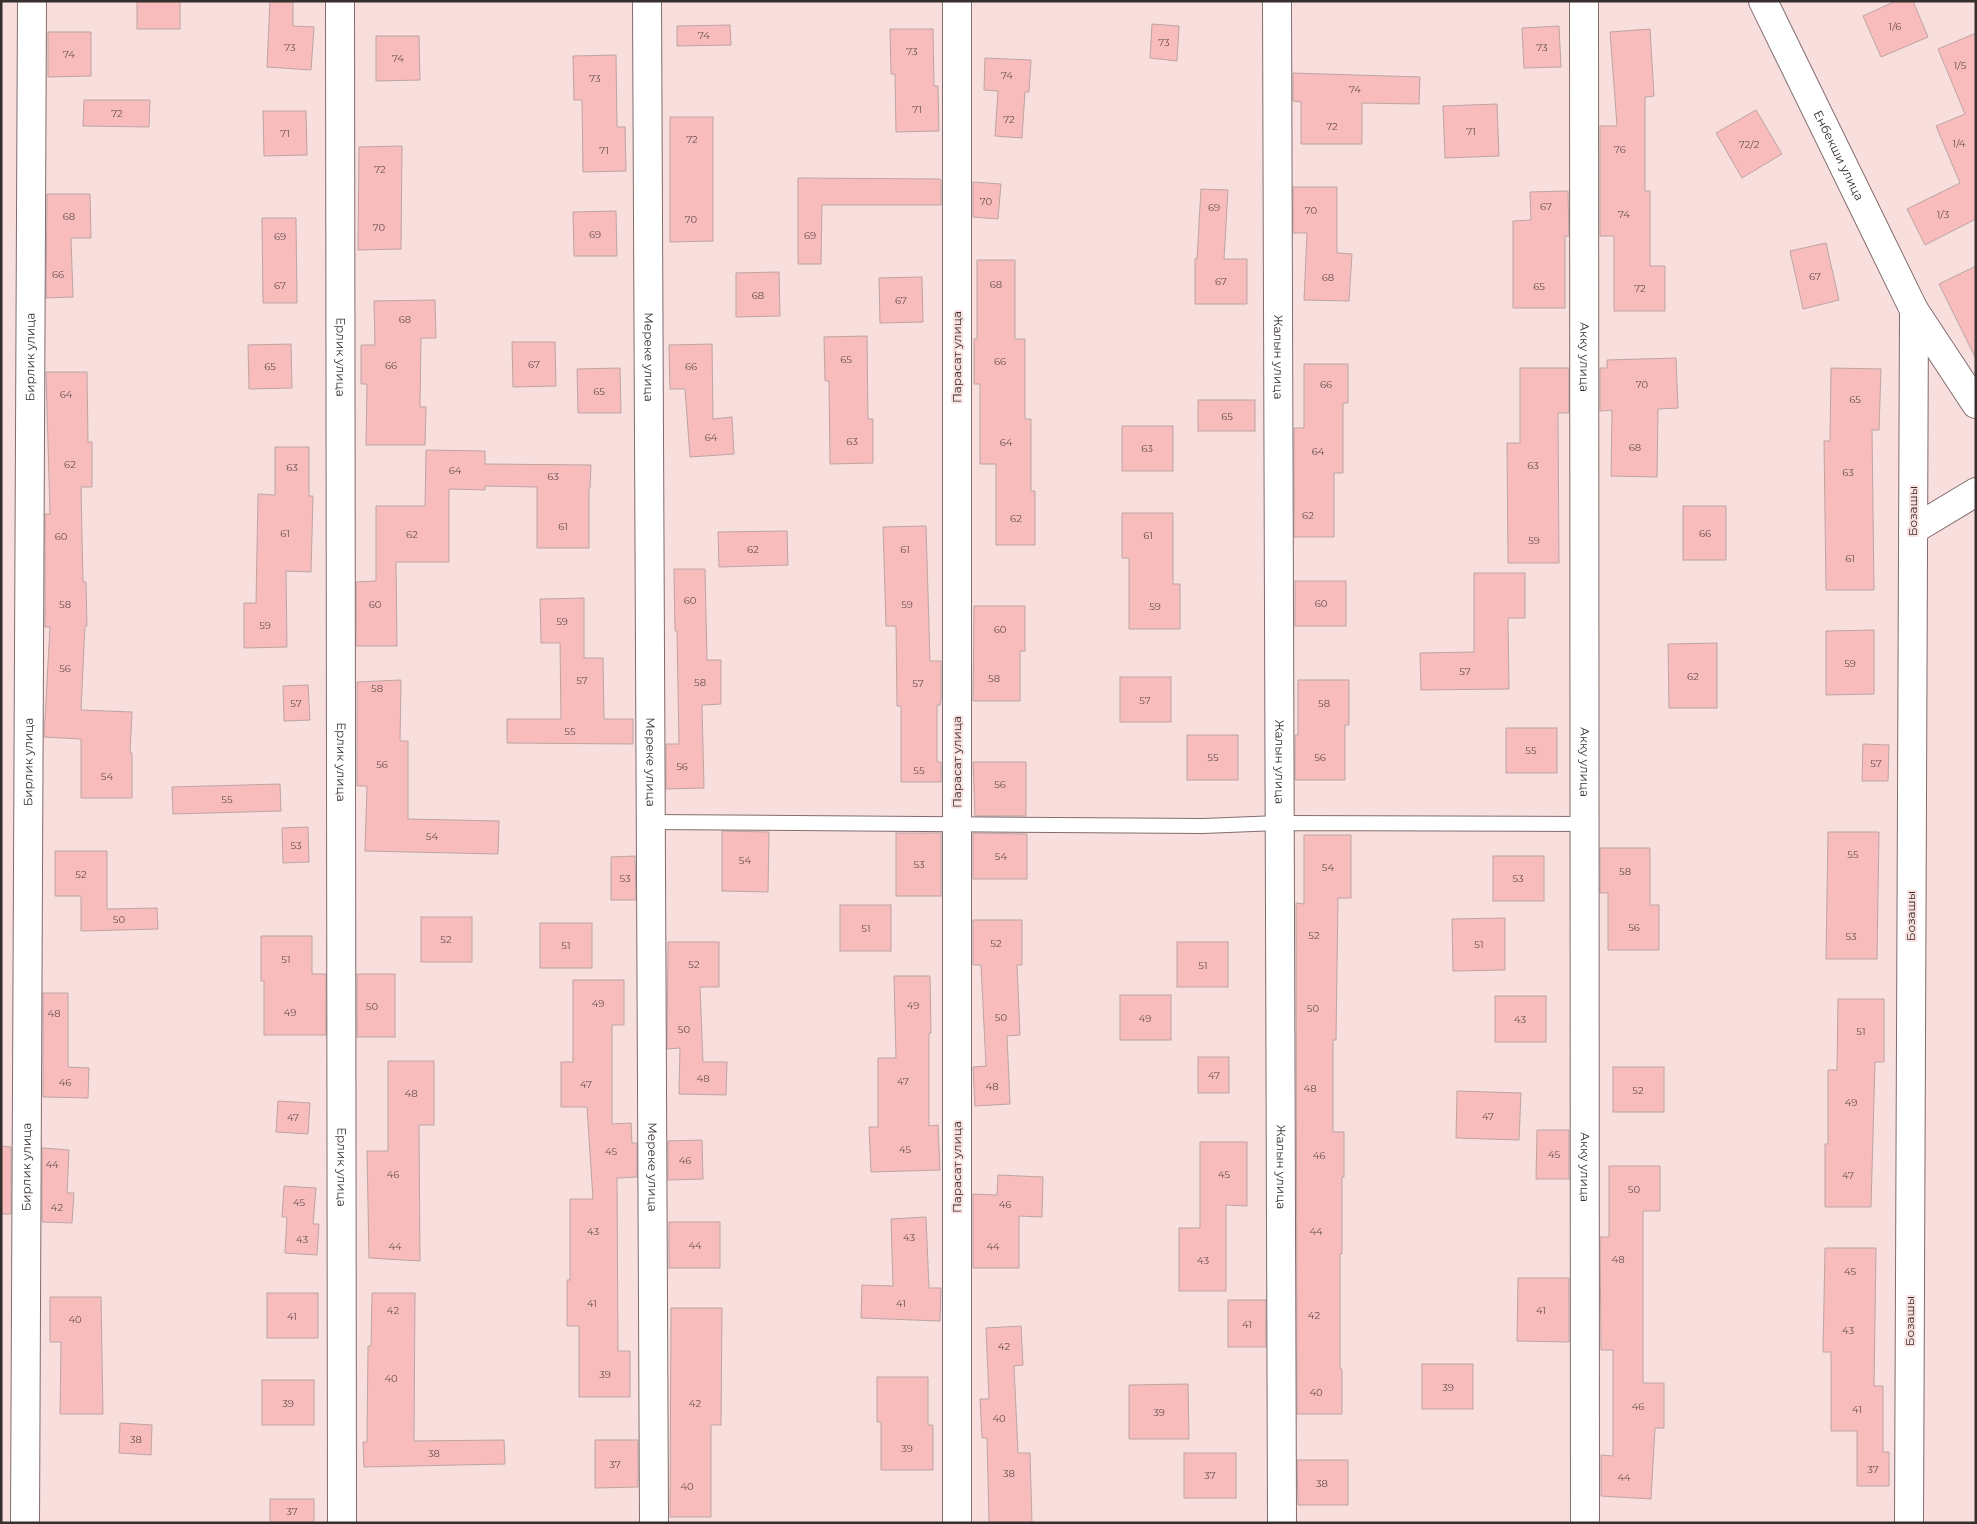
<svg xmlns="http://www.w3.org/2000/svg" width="1977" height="1524" font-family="Montserrat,sans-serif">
  <rect width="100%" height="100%" fill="#f8dfde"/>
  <!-- building -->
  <g fill="#f9bcbc" stroke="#bca5a4">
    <rect x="137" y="1" width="43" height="28"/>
    <path d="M270,1H293V26L314,27L311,70L267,67Z"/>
    <path d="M1896,1H1913L1928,37L1881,57L1863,16Z"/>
    <path d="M1152,24L1179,26L1177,61L1150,58Z"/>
    <path d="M730,25L731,45L677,46V26Z"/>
    <path d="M1559,26L1561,67L1524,68L1522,28Z"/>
    <path d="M890,29H933L934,86H938L939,131L896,132L895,74H891Z"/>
    <path d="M1650,29L1654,96L1645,97V191H1650V266H1665V311H1614V236H1600V126H1617L1610,32Z"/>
    <path d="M48,32H91V76L48,77Z"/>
    <path d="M1976,33V219L1925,245L1907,209L1960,183L1936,126L1965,114L1938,49Z"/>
    <path d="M376,36H419L420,80L376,81Z"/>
    <path d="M616,55L617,127H625L626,171L583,172L582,100H574L573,56Z"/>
    <path d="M985,58L1031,60L1029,92H1025L1022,138L995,136L998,91L984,90Z"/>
    <path d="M1293,73L1420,77L1419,104L1362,103V144H1301V102L1293,101Z"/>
    <path d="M84,100H150L149,127L83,126Z"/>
    <path d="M1497,104L1499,156L1445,158L1443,106Z"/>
    <path d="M1756,110L1782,154L1742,178L1716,133Z"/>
    <path d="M263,111H306L307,155L264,156Z"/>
    <path d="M670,117H713V241L670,242Z"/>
    <path d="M402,146L401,249L358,250L359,147Z"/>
    <path d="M798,178L939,179L941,180V205H822L821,264H798Z"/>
    <path d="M973,182L1001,184L998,219L973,217Z"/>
    <path d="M1293,187H1337V253L1352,254L1349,301L1304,300L1307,233H1293Z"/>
    <path d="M1201,189L1228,190L1224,259H1247V304H1195V259H1197Z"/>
    <path d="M1568,191L1569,236H1565V308H1513V221L1531,220L1530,192Z"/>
    <path d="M47,194H90L91,238H71L73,297L46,298Z"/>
    <path d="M616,211L617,256H574L573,212Z"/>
    <path d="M262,218H296L297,303H263Z"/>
    <path d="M1826,243L1839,300L1803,309L1790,251Z"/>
    <path d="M977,260H1015V339H1025V419H1031V491H1035V545H996V464H980V384H974V339H977Z"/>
    <path d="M1976,266V359L1939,284Z"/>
    <path d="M779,272L780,316L736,317V273Z"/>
    <path d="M922,277L923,322L880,323L879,278Z"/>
    <path d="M435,300L436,338H421L420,407H426L425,445H366L367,384H361V345H375L374,301Z"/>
    <path d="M867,336L868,419H873V463L830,464L829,381H825L824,337Z"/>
    <path d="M512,342H555L556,386L513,387Z"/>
    <path d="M291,344L292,388L249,389L248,345Z"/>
    <path d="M712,344L713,419L732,417L734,454L690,457L685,389H670L669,345Z"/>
    <path d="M1676,358L1678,408L1658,409L1657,477L1611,476L1612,410L1600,411V368H1607V360Z"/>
    <path d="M1304,364H1348V403H1343V473H1334V537H1294V428H1304Z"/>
    <path d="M620,368L621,413H578L577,369Z"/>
    <path d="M1520,368H1569V413H1558L1559,563H1508L1507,443H1520Z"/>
    <path d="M1831,368L1881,369L1879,430H1872L1874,590H1826L1824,441H1830Z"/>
    <path d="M46,372H87L88,442H92V487H81L83,582H86L87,626H85L81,710L132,712L130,753H132V798H81V739L44,737L50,627H45V514H50Z"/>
    <rect x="1198" y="400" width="57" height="31"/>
    <rect x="1122" y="426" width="51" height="45"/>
    <path d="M275,447H309V496H313L311,572L286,571L287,647L244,648V603H256L258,494L275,495Z"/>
    <path d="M426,450L485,451V464L591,465L590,488H589V548H537V487L485,486V490L449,489V562H396L397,646H356V582L376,581V506H425Z"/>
    <rect x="1683" y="506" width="43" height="54"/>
    <path d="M1122,513H1173V584H1180V629H1129V558H1122Z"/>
    <path d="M926,526L930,661H941V701L940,705H937V762H941V782H901V706H897L896,626H886L883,527Z"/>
    <path d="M787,531L788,565L719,567L718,532Z"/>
    <path d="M674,569H705L707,660H721V704L702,705L704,788L666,789V744H679L677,631H675Z"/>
    <path d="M1474,573H1525V618H1508L1509,689L1421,690L1420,653L1474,652Z"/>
    <rect x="1295" y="581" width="51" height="45"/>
    <path d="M584,598V658H603L604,719H633V744L507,743V719H561L560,643H541L540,599Z"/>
    <path d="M974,606H1025V651H1020V701H973Z"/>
    <path d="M1874,630V694L1826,695V631Z"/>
    <path d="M1717,643V708H1669L1668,644Z"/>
    <rect x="1120" y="677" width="51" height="45"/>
    <path d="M401,680L400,741H408V819L499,821L498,854L365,851L367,786H357V682Z"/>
    <path d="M1298,680H1349V725H1345V780H1295V735H1298Z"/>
    <path d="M308,685L310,720L284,721L283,686Z"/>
    <rect x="1506" y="728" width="51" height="45"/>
    <rect x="1187" y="735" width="51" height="45"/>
    <path d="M1863,744L1889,745L1888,781H1862Z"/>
    <path d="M973,762H1026V816H975Z"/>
    <path d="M280,784L281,811L173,814L172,787Z"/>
    <path d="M308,827L309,862L283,863L282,828Z"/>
    <path d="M722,831L769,832L768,892L722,891Z"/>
    <path d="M1828,832H1879L1877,959H1826Z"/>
    <rect x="896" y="833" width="45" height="63"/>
    <path d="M973,833L1027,834V879H973Z"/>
    <path d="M1304,835H1351V898H1338L1336,1040H1333V1132H1344V1177H1342V1254H1340V1369H1342V1414H1297L1296,903L1304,904Z"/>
    <path d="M1600,848H1650V905H1659V950H1608V893H1600Z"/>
    <path d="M55,851H107V909L157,908L158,929L81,931V896H55Z"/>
    <path d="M635,856L636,900H611V857Z"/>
    <rect x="1493" y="856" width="51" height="45"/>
    <rect x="840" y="905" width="51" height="46"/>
    <rect x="421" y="917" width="51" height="45"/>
    <path d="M1505,918V970L1453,971L1452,919Z"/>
    <path d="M973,920H1022V965H1017L1020,1035L1007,1036L1010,1104L975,1106L973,1067L986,1066L981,965H973Z"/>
    <rect x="540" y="923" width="52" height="45"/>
    <path d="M261,936H312V974H326V1035H264V981H261Z"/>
    <path d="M668,942H719V987H700L703,1062H727L726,1095L679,1094L680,1048L667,1049Z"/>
    <rect x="1177" y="942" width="51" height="45"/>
    <rect x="357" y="974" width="38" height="63"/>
    <path d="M894,976H930L931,1033H929V1126L938,1125L940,1170L871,1172L869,1127H878V1058H896Z"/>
    <path d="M573,980H624V1025H612V1124L631,1123L632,1143H637V1177L617,1178L618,1351H630V1397H579V1326H567V1280H570V1199H593L587,1107H561V1062H573Z"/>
    <path d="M43,993H68V1067L89,1068L88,1098L43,1097Z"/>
    <rect x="1120" y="995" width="51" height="45"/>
    <rect x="1495" y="996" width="51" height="46"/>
    <path d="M1838,999H1884V1062H1875L1871,1207H1825V1144H1828V1070H1837Z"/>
    <rect x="1198" y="1057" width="31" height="36"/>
    <path d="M388,1061H434V1125H419L420,1261L369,1258L367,1151H388Z"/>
    <rect x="1613" y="1067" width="51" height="45"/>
    <path d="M1457,1091L1521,1093L1519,1140L1456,1138Z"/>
    <path d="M278,1101L310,1103L308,1134L276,1132Z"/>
    <path d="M1537,1130H1569V1179H1536Z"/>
    <path d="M702,1140L703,1179L668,1180V1141Z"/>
    <path d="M1200,1142H1247V1206L1226,1205V1291H1179V1228H1200Z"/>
    <path d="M1,1146L11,1147V1214H1Z"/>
    <path d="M42,1148L69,1150L67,1193H74L72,1223L42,1222Z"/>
    <path d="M1609,1166H1660V1211H1643V1383H1664V1428H1655L1651,1499L1601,1496V1455L1613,1456V1350H1601L1600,1237H1609Z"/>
    <path d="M998,1175L1043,1177L1042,1217L1019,1216V1268H973V1194L997,1195Z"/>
    <path d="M284,1186L316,1188L313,1224H319L317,1255L285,1253L287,1217H282Z"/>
    <path d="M926,1217L929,1288H941L940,1321L861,1318L862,1285L893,1286L891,1219Z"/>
    <rect x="669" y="1222" width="51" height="46"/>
    <path d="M1825,1248H1876L1874,1386H1883V1452H1889V1486H1857V1431H1831V1352H1823Z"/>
    <path d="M1518,1278H1569V1342L1517,1341Z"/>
    <rect x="267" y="1293" width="51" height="45"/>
    <path d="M372,1293H415L414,1441L504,1440L505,1464L364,1467L363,1442H367L368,1346H371Z"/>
    <path d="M50,1297H101L103,1414H60L61,1342H50Z"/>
    <rect x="1228" y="1300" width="38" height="47"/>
    <path d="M671,1308H722L721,1425H711V1517H670Z"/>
    <path d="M1021,1326L1023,1365L1014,1366L1018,1453H1030L1032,1523H989L987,1438H982L980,1399H989L986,1328Z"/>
    <rect x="1422" y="1364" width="51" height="45"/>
    <path d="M877,1377H928V1425H933V1470H881V1422H877Z"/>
    <rect x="262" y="1380" width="52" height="45"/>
    <path d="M1188,1384L1189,1439H1129V1385Z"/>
    <path d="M120,1423L152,1425L151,1455L119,1453Z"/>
    <path d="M595,1440H638V1487L595,1488Z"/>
    <rect x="1184" y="1453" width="52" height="45"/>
    <path d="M1297,1460H1348V1505H1298Z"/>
    <rect x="270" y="1499" width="44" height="24"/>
  </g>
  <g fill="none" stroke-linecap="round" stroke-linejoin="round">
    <defs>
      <path id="lane" d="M650,822L1203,826L1280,823L1585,824"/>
      <g id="street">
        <path id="s1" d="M340,1L342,1523"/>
        <path id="s2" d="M647,1L654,1523"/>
        <path d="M957,1V1523"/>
        <path id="s3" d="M1277,1L1282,1523"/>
        <path id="s4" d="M1584,1L1585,1523"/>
        <path d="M1914,310L1976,404"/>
        <path d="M1913,530L1976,492"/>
        <path id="s5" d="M25,1523L32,1"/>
      </g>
      <g id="secondary">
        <path id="s6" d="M1763,1L1914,310L1909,1523"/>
      </g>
    </defs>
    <!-- lane casing -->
    <use href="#lane" stroke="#826c6c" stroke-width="16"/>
    <!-- street casing -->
    <use href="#street" stroke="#826c6c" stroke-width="30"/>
    <!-- secondary casing -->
    <use href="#secondary" stroke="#826c6c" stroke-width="30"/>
    <!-- lane -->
    <use href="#lane" stroke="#fff" stroke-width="14"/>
    <!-- street -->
    <use href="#street" stroke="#fff" stroke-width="28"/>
    <!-- secondary -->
    <use href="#secondary" stroke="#fff" stroke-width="28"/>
  </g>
  <g text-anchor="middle" stroke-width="4" stroke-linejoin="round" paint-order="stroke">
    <!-- number labels -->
    <g font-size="10" fill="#685252">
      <text x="1895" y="30">1/6</text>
      <text x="704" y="39">74</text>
      <text x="1164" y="46">73</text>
      <text x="290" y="51">73</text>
      <text x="1542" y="51">73</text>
      <text x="912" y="55">73</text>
      <text x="69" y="58">74</text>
      <text x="398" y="62">74</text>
      <text x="1960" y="69">1/5</text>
      <text x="1007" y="79">74</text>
      <text x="595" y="82">73</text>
      <text x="1355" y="93">74</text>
      <text x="917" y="113">71</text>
      <text x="117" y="117">72</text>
      <text x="1009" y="123">72</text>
      <text x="1332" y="130">72</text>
      <text x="1471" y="135">71</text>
      <text x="285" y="137">71</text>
      <text x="692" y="143">72</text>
      <text x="1959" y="147">1/4</text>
      <text x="1749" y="148">72/2</text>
      <text x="1620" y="153">76</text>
      <text x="604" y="154">71</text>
      <text x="380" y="173">72</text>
      <text x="986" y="205">70</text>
      <text x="1546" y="210">67</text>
      <text x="1214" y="211">69</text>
      <text x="1311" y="214">70</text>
      <text x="1624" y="218">74</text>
      <text x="1943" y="218">1/3</text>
      <text x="69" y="220">68</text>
      <text x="691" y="223">70</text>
      <text x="379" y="231">70</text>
      <text x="595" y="238">69</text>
      <text x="810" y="239">69</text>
      <text x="280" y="240">69</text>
      <text x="58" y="278">66</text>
      <text x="1815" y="280">67</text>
      <text x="1328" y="281">68</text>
      <text x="1221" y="285">67</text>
      <text x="996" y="288">68</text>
      <text x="280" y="289">67</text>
      <text x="1539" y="290">65</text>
      <text x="1640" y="292">72</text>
      <text x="758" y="299">68</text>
      <text x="901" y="304">67</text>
      <text x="405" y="323">68</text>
      <text x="846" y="363">65</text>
      <text x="1000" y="365">66</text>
      <text x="534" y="368">67</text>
      <text x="391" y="369">66</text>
      <text x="270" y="370">65</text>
      <text x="691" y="370">66</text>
      <text x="1326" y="388">66</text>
      <text x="1642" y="388">70</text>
      <text x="599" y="395">65</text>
      <text x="66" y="398">64</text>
      <text x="1855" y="403">65</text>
      <text x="1227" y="420">65</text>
      <text x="711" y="441">64</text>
      <text x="852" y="445">63</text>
      <text x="1006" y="446">64</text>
      <text x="1635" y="451">68</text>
      <text x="1147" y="452">63</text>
      <text x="1318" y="455">64</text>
      <text x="70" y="468">62</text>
      <text x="1533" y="469">63</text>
      <text x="292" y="471">63</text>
      <text x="455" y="474">64</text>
      <text x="1848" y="476">63</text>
      <text x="553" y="480">63</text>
      <text x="1308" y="519">62</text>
      <text x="1016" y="522">62</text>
      <text x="563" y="530">61</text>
      <text x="285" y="537">61</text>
      <text x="1705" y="537">66</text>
      <text x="412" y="538">62</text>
      <text x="1148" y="539">61</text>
      <text x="61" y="540">60</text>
      <text x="1534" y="544">59</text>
      <text x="753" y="553">62</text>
      <text x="905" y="553">61</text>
      <text x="1850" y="562">61</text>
      <text x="690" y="604">60</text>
      <text x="1321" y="607">60</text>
      <text x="65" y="608">58</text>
      <text x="375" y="608">60</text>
      <text x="907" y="608">59</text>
      <text x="1155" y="610">59</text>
      <text x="562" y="625">59</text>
      <text x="265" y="629">59</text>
      <text x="1000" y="633">60</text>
      <text x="1850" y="667">59</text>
      <text x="65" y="672">56</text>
      <text x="1465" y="675">57</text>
      <text x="1693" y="680">62</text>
      <text x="994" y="682">58</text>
      <text x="582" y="684">57</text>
      <text x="700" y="686">58</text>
      <text x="918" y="687">57</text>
      <text x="377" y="692">58</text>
      <text x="1145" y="704">57</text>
      <text x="296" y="707">57</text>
      <text x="1324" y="707">58</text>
      <text x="570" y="735">55</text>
      <text x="1531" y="754">55</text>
      <text x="1213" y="761">55</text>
      <text x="1320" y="761">56</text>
      <text x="1876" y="767">57</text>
      <text x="382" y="768">56</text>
      <text x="682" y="770">56</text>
      <text x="919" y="774">55</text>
      <text x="107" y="780">54</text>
      <text x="1000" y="788">56</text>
      <text x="227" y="803">55</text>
      <text x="432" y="840">54</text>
      <text x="296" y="849">53</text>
      <text x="1853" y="858">55</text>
      <text x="1001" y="860">54</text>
      <text x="745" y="864">54</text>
      <text x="919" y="868">53</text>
      <text x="1328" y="871">54</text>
      <text x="1625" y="875">58</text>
      <text x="81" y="878">52</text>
      <text x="625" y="882">53</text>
      <text x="1518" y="882">53</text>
      <text x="119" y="923">50</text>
      <text x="1634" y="931">56</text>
      <text x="866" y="932">51</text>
      <text x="1314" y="939">52</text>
      <text x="1851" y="940">53</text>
      <text x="446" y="943">52</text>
      <text x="996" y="947">52</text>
      <text x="1479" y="948">51</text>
      <text x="566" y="949">51</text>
      <text x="286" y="963">51</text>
      <text x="694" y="968">52</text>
      <text x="1203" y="969">51</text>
      <text x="598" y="1007">49</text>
      <text x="913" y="1009">49</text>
      <text x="372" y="1010">50</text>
      <text x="1313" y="1012">50</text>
      <text x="290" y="1016">49</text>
      <text x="54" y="1017">48</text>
      <text x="1001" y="1021">50</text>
      <text x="1145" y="1022">49</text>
      <text x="1520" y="1023">43</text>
      <text x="684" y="1033">50</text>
      <text x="1861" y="1035">51</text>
      <text x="1214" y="1079">47</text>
      <text x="703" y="1082">48</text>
      <text x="903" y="1085">47</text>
      <text x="65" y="1086">46</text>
      <text x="586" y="1088">47</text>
      <text x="992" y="1090">48</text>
      <text x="1310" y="1092">48</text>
      <text x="1638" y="1094">52</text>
      <text x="411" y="1097">48</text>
      <text x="1851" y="1106">49</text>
      <text x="1488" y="1120">47</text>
      <text x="293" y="1121">47</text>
      <text x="905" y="1153">45</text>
      <text x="611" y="1155">45</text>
      <text x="1554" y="1158">45</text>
      <text x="1319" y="1159">46</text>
      <text x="685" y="1164">46</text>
      <text x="52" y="1168">44</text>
      <text x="393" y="1178">46</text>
      <text x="1224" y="1178">45</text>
      <text x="1848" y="1179">47</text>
      <text x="1634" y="1193">50</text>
      <text x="299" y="1206">45</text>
      <text x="1005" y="1208">46</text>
      <text x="57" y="1211">42</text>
      <text x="593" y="1235">43</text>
      <text x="1316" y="1235">44</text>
      <text x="909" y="1241">43</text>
      <text x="302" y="1243">43</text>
      <text x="695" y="1249">44</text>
      <text x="395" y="1250">44</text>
      <text x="993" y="1250">44</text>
      <text x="1618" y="1263">48</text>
      <text x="1203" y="1264">43</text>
      <text x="1850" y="1275">45</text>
      <text x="592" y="1307">41</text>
      <text x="901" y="1307">41</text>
      <text x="393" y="1314">42</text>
      <text x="1541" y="1314">41</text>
      <text x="1314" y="1319">42</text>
      <text x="292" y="1320">41</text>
      <text x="75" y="1323">40</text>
      <text x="1247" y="1328">41</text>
      <text x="1848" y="1334">43</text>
      <text x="1004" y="1350">42</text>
      <text x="605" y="1378">39</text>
      <text x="391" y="1382">40</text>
      <text x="1448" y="1391">39</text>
      <text x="1316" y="1396">40</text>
      <text x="288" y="1407">39</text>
      <text x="695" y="1407">42</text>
      <text x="1638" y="1410">46</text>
      <text x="1857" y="1413">41</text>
      <text x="1159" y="1416">39</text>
      <text x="999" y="1422">40</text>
      <text x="136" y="1443">38</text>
      <text x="907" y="1452">39</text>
      <text x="434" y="1457">38</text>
      <text x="615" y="1468">37</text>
      <text x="1873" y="1473">37</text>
      <text x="1009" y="1477">38</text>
      <text x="1210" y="1479">37</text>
      <text x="1624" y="1481">44</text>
      <text x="1322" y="1487">38</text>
      <text x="687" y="1490">40</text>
      <text x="292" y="1515">37</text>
    </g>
    <!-- street labels -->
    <g font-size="12" fill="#372e2e" stroke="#f8dfde">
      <text dy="4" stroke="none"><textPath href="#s6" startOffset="172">Енбекши улица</textPath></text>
      <text dy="4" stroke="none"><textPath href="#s5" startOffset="1166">Бирлик улица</textPath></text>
      <text dy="4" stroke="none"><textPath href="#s1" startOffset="356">Ерлик улица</textPath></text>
      <text dy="4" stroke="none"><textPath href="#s2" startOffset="356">Мереке улица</textPath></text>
      <text transform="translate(957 357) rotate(-90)" y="4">Парасат улица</text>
      <text dy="4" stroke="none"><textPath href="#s3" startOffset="356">Жалын улица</textPath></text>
      <text dy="4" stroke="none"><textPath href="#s4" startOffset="356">Акку улица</textPath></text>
      <text transform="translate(1913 511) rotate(-90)" y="4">Бозашы</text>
      <text dy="4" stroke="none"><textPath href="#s5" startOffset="761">Бирлик улица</textPath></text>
      <text dy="4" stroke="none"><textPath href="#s1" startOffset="761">Ерлик улица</textPath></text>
      <text dy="4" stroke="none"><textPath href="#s2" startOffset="761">Мереке улица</textPath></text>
      <text transform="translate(957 762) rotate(-90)" y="4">Парасат улица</text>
      <text dy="4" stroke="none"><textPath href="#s3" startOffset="761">Жалын улица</textPath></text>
      <text dy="4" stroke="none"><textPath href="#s4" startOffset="761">Акку улица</textPath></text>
      <text transform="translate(1911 916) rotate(-90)" y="4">Бозашы</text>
      <text dy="4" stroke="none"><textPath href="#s5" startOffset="356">Бирлик улица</textPath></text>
      <text dy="4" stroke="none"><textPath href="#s1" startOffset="1166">Ерлик улица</textPath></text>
      <text dy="4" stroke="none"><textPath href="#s2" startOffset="1166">Мереке улица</textPath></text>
      <text transform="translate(957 1167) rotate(-90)" y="4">Парасат улица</text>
      <text dy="4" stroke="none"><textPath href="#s3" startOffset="1166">Жалын улица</textPath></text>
      <text dy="4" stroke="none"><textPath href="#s4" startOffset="1166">Акку улица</textPath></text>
      <text transform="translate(1910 1321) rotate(-90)" y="4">Бозашы</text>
    </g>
  </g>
  <!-- border -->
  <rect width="1977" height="1524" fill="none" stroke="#372e2e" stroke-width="5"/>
</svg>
